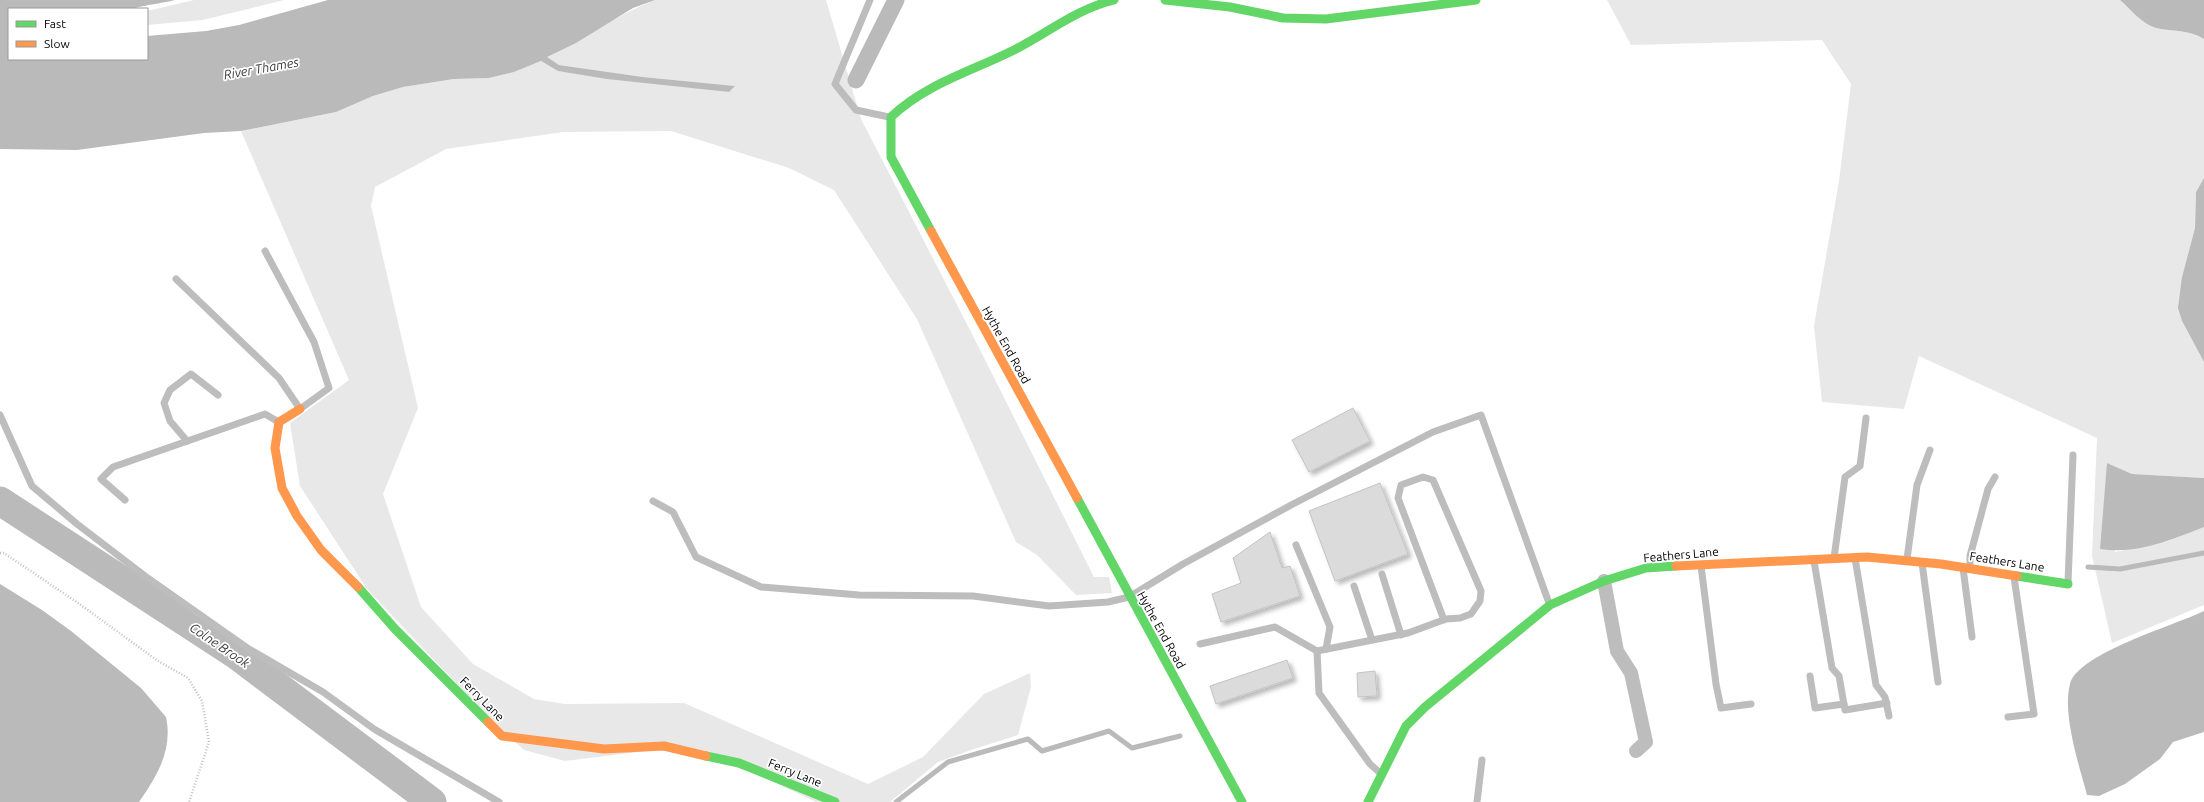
<svg xmlns="http://www.w3.org/2000/svg" width="2204" height="802" font-family="Ubuntu,sans-serif">
  <defs>
    <filter id="shadow"><feDropShadow dx="3.5" dy="3.5" stdDeviation="2" flood-color="#0004"/></filter>
  </defs>
  <rect width="100%" height="100%" fill="#fff"/>
  <!-- green -->
  <g fill="#e8e8e8">
    <path d="M194,0H284L203,20L147,25V11Z"/>
    <path d="M655,0H826L861,119L970,330L1094,577H1109L1112,593L1076,595L1037,555L1016,542L917,319L834,190L789,168L671,131L563,132L446,149L375,187L371,206L418,408L383,494L421,607L473,664L534,699L565,704L684,703L868,784L923,757L984,694L1030,673L1031,687L1018,735L971,750L938,762L890,802H816L751,771L663,749L565,761L524,750L495,724L367,589L300,486L290,423L349,380L241,131L336,112L373,96L403,87L455,79L489,78L514,72L541,61L558,71L729,92L734,86L643,77L559,65L546,57C583,39 617,15 655,0Z"/>
    <path d="M1607,0H2120C2130,9 2142,24 2156,28C2173,32 2188,29 2204,39V178L2196,192L2195,228L2182,277V321L2204,362V478L2132,474L2107,463L2115,552L2168,541L2204,527V605L2112,643L2092,556L2097,438L1919,356L1904,409L1822,402L1814,326L1839,181L1851,84L1822,40L1631,45Z"/>
  </g>
  <!-- water -->
  <g fill="#bababa">
    <path d="M0,0H175C164,3 138,6 133,9H9V59H147V36L206,31L239,25L328,0H655L633,8L576,43L547,57L559,65L643,77L735,86L729,92L607,79L558,71L541,61L514,72L489,78L454,79L403,87L373,96L336,112L241,131L204,133L77,150L0,149Z"/>
    <path d="M2120,0H2204V39C2188,29 2173,32 2156,28C2142,24 2130,9 2120,0Z"/>
    <path d="M2204,178V362L2182,321L2178,308L2182,277L2195,228L2196,192Z"/>
    <path d="M2107,463L2132,474L2204,478V527C2171,540 2136,555 2100,549Z"/>
    <path d="M0,584L42,610L71,631L141,688L166,717C173,750 157,776 139,802H0Z"/>
    <path d="M2204,611V732L2173,742L2160,759L2125,784L2099,796L2087,795C2079,765 2062,714 2070,684C2078,653 2176,625 2204,611Z"/>
  </g>
  <g fill="none" stroke-linecap="round" stroke-linejoin="round">
    <!-- stream -->
    <g stroke="#bababa" stroke-width="5">
      <path d="M2088,567L2120,569L2204,553"/>
      <path d="M896,802L948,762L1028,739L1042,751L1109,731L1132,748L1180,736"/>
    </g>
    <!-- canal -->
    <path stroke="#bababa" stroke-width="17" d="M856,80L896,0"/>
    <!-- river -->
    <path stroke="#bababa" stroke-width="29" d="M0,501L235,654L432,802"/>
  </g>
  <!-- building -->
  <g fill="#dbdbdb" stroke="#c3c3c3" filter="url(#shadow)">
    <path d="M1353,408L1370,441L1309,472L1292,440Z"/>
    <path d="M1380,483L1408,554L1335,581L1309,511Z"/>
    <path d="M1270,532L1282,568L1290,566L1300,596L1221,622L1212,594L1241,583L1233,558Z"/>
    <path d="M1287,660L1293,678L1216,704L1210,686Z"/>
    <path d="M1375,671L1377,696L1358,697L1357,673Z"/>
  </g>
  <g fill="none" stroke-linecap="round" stroke-linejoin="round">
    <!-- path -->
    <path stroke="#c2c2c2" stroke-width="2.5" stroke-dasharray="1 2" stroke-linecap="butt" d="M0,553H4L78,603L158,661L188,678L202,701L209,742L189,802"/>
    <!-- lane -->
    <g stroke="#bdbdbd" stroke-width="7">
      <path d="M870,0L835,84L856,110L889,117"/>
      <path d="M176,279L279,378L300,409L329,388L314,342L265,251"/>
      <path d="M0,415L32,486L77,524L145,576L249,649L323,692L374,729L499,802"/>
      <path d="M187,441L170,421L164,403L170,390L191,374L218,395"/>
      <path d="M125,500L101,479L113,467L265,414L277,421"/>
      <path d="M653,501L673,512L696,557L761,587L859,595L973,596L1049,606L1108,602L1129,597L1183,564L1293,504L1433,432L1481,415L1549,603"/>
      <path d="M1296,545L1330,627L1326,649"/>
      <path d="M1834,558L1845,477L1860,466L1866,418"/>
      <path d="M1855,558L1876,685L1885,697L1889,716"/>
      <path d="M1907,559L1917,485L1930,450"/>
      <path d="M1814,561L1832,668L1839,676L1845,710L1887,703"/>
      <path d="M1922,563L1938,682"/>
      <path d="M1701,566L1716,684L1721,708L1751,704"/>
      <path d="M1970,566V556L1988,489L1995,477"/>
      <path d="M1963,568L1972,637"/>
      <path d="M1382,574L1401,635"/>
      <path d="M2068,583L2073,455"/>
      <path d="M1354,586L1372,640"/>
      <path d="M1200,644L1275,627L1317,651"/>
      <path d="M1810,676L1815,708L1844,704"/>
      <path d="M2008,717L2034,714L2014,577"/>
      <path d="M1380,773L1370,764L1319,693L1317,651L1408,633L1446,619L1460,618L1471,614L1480,601L1481,591L1433,480L1423,477L1401,485L1398,498L1444,620"/>
      <path d="M1477,802L1482,760"/>
    </g>
    <!-- street -->
    <path stroke="#bdbdbd" stroke-width="14" d="M1604,581L1617,651L1631,673L1646,742L1636,751"/>
    <!-- fast -->
    <g stroke="#63d668" stroke-width="9">
      <path d="M1165,0L1230,7L1283,18L1326,19L1476,0"/>
      <path d="M931,231L891,157V117C927,83 973,71 1016,49C1049,32 1077,9 1114,0"/>
      <path d="M1077,498L1242,802"/>
      <path d="M2017,576L2068,584"/>
      <path d="M358,587L395,629L488,722"/>
      <path d="M706,756L739,763L835,802"/>
      <path d="M1368,802L1406,726L1425,707L1550,605L1604,581L1646,568L1676,566"/>
    </g>
    <!-- slow -->
    <g stroke="#ff974d" stroke-width="9">
      <path d="M931,231L1077,498"/>
      <path d="M300,409L279,422L275,448L282,488L297,516L321,550L358,587"/>
      <path d="M1676,566L1867,557L1941,564L2017,576"/>
      <path d="M488,722L502,736L604,749L664,746L706,756"/>
    </g>
  </g>
  <g text-anchor="middle" stroke-width="3.5" stroke-linejoin="round" paint-order="stroke">
    <!-- street labels -->
    <g font-size="12" fill="#000" stroke="#fff">
      <text transform="translate(1006 345) rotate(61)" y="4">Hythe End Road</text>
      <text transform="translate(1681 555) rotate(-5)" y="4">Feathers Lane</text>
      <text transform="translate(2007 562) rotate(9)" y="4">Feathers Lane</text>
      <text transform="translate(1161 630) rotate(61)" y="4">Hythe End Road</text>
      <text transform="translate(482 699) rotate(45)" y="4">Ferry Lane</text>
      <text transform="translate(795 773) rotate(22)" y="4">Ferry Lane</text>
    </g>
    <!-- water labels -->
    <g font-size="13" font-style="italic" fill="#3d3d3d" stroke="#fff">
      <text transform="translate(261 68) rotate(-10)" y="5">River Thames</text>
      <text transform="translate(220 645) rotate(34)" y="5">Colne Brook</text>
    </g>
  </g>
  <!-- legend -->
  <rect x="8" y="8" width="140" height="52" fill="#ffffff" stroke="#999999"/>
  <rect x="16" y="21" width="20" height="6" fill="#63d668" stroke="#999999"/>
  <text x="44" y="28" font-size="12" fill="#000000">Fast</text>
  <rect x="16" y="41" width="20" height="6" fill="#ff974d" stroke="#999999"/>
  <text x="44" y="48" font-size="12" fill="#000000">Slow</text>
</svg>
